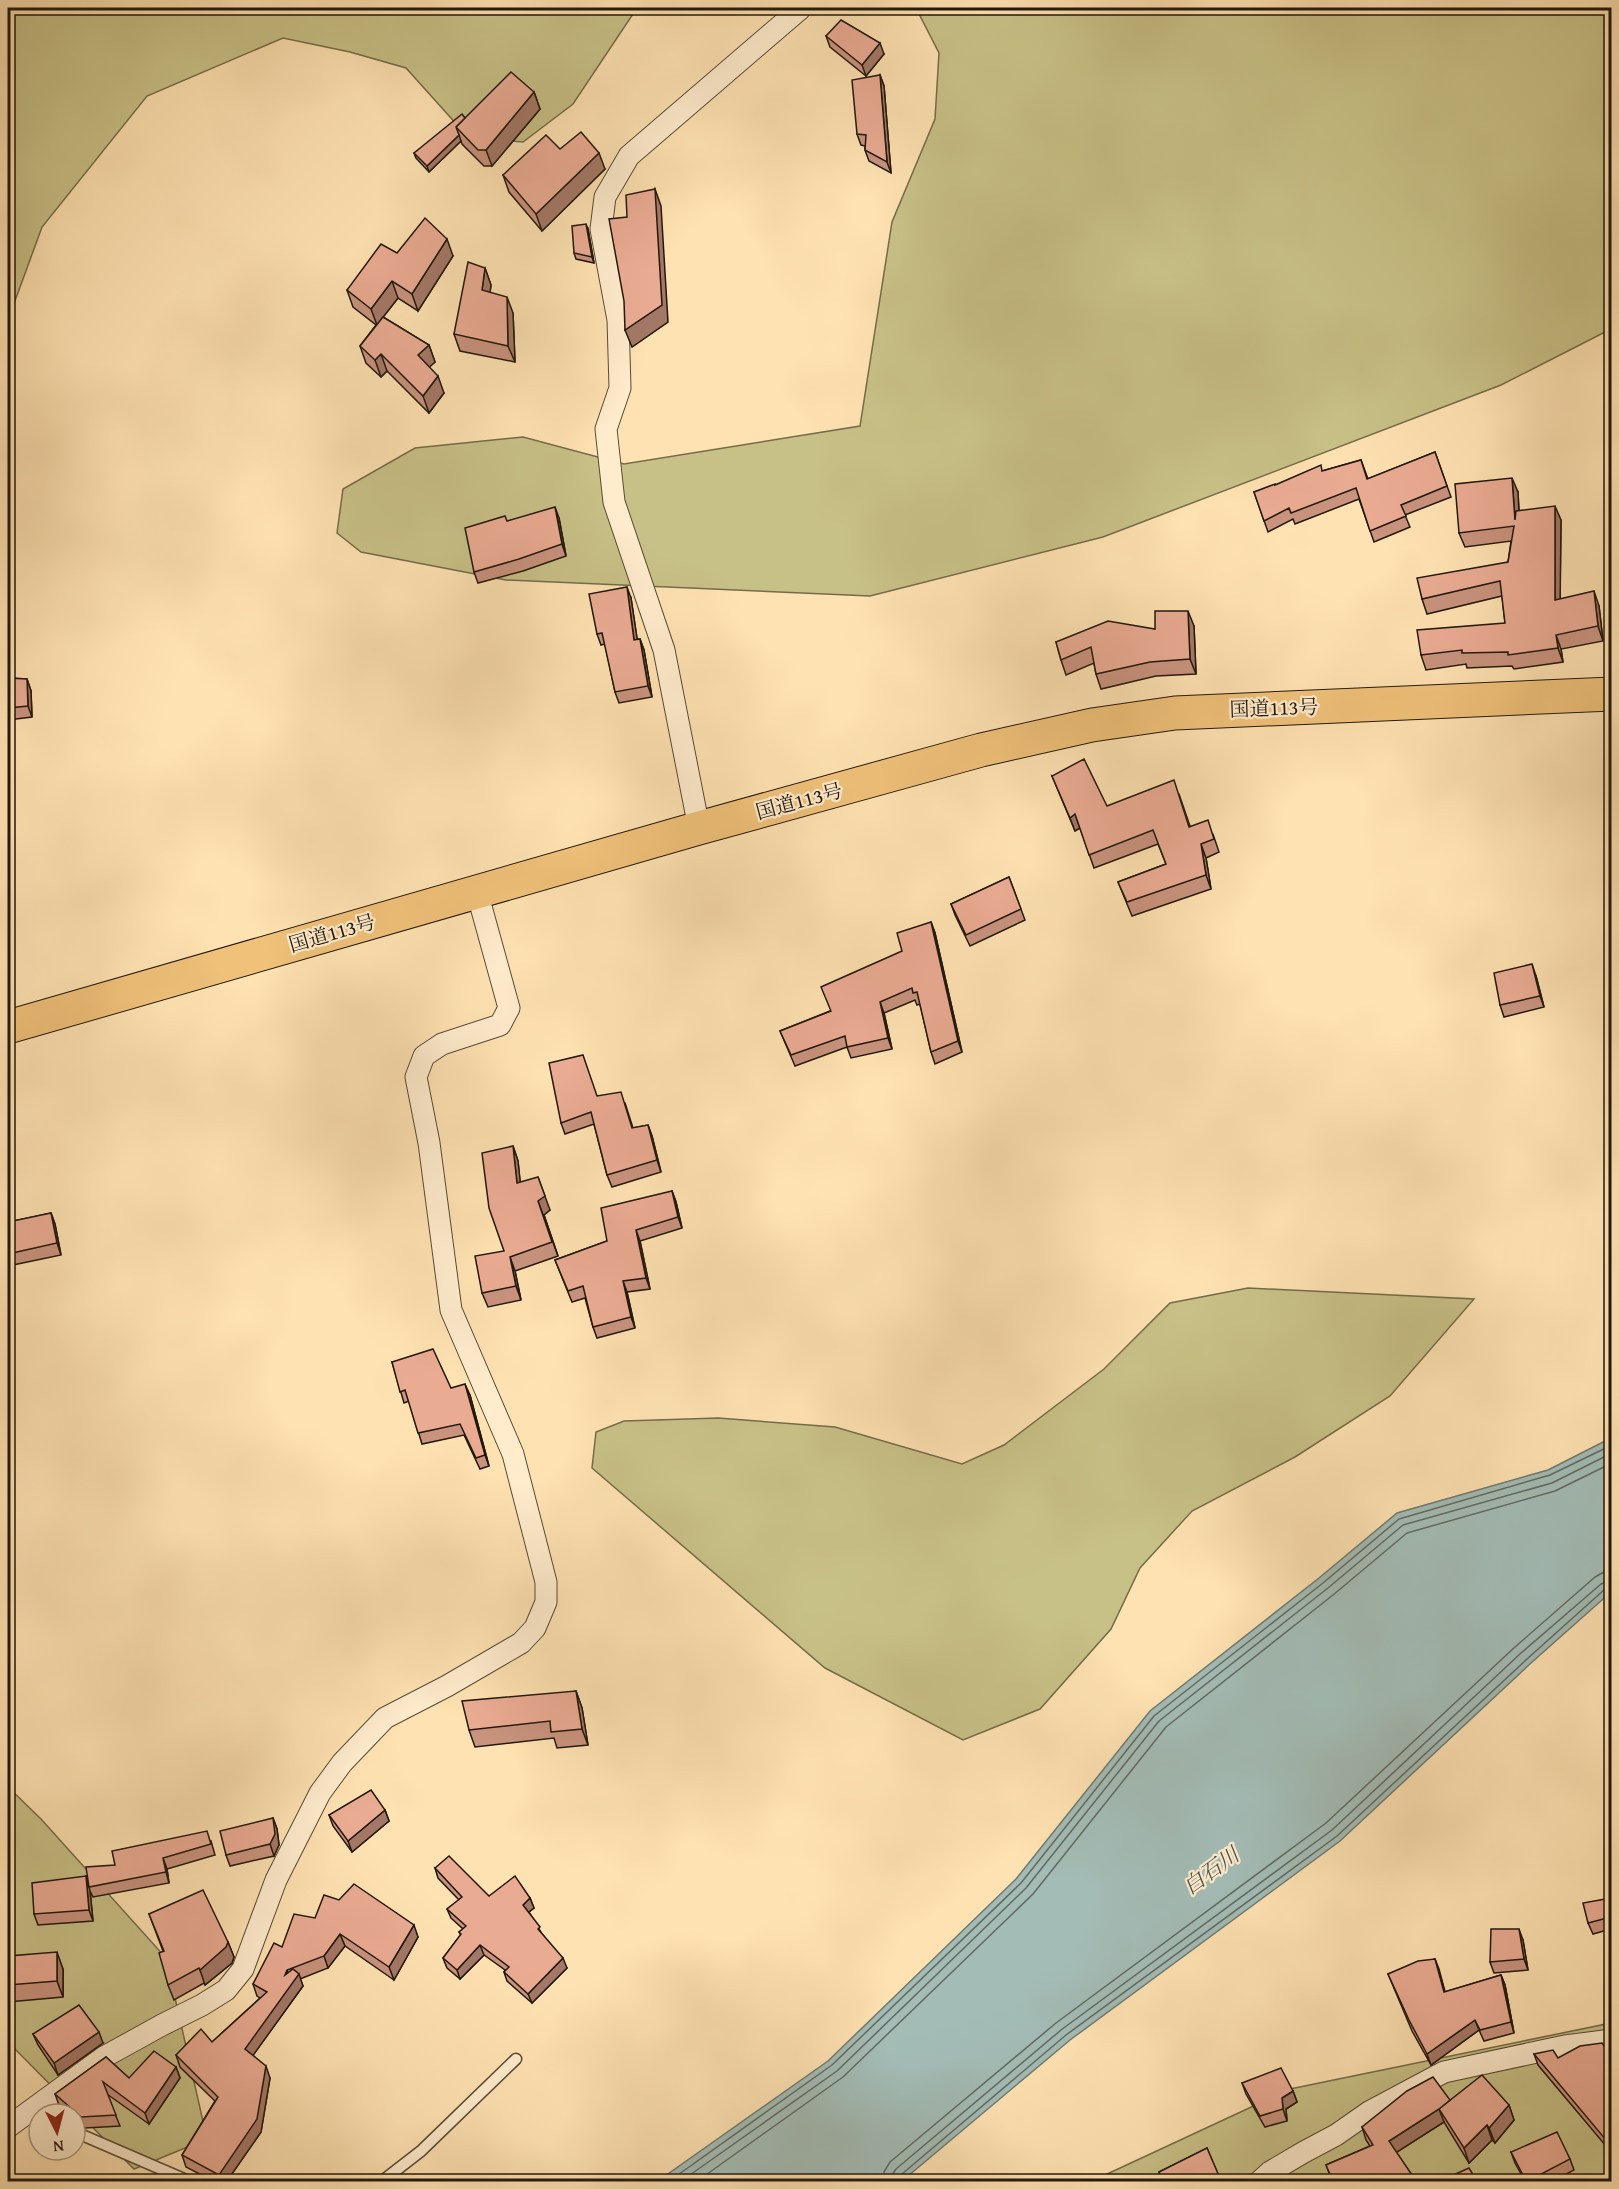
<svg xmlns="http://www.w3.org/2000/svg" width="1619" height="2189" font-family="'Gentium Book Plus','Noto Serif JP',serif">
  <rect width="100%" height="100%" fill="#ffe2b2"/>
  <filter id="stains"><feTurbulence type="fractalNoise" baseFrequency=".00333" numOctaves="4"/><feColorMatrix values="0 0 0 0 .2 0 0 0 0 .09 0 0 0 0 .02 0 0 0 .5 -.17"/></filter>
  <radialGradient id="worn" r=".72"><stop offset=".6" stop-color="#630" stop-opacity="0"/><stop offset="1" stop-color="#630" stop-opacity=".3"/></radialGradient>
  <!-- green -->
  <g fill="#c8c187" stroke="#746c49" stroke-width="1.5">
    <path d="M8,8H637L573,104L523,142L468,137L406,68L350,52L283,38L147,96L42,227L8,320Z"/>
    <path d="M916,8H1611V329L1501,385L1103,537L870,596L506,580L361,552L337,533L343,489L415,448L523,437L624,464L860,426L892,222L935,119L939,53Z"/>
    <path d="M1248,1288L1474,1299L1390,1396L1295,1457L1192,1511L1140,1568L1111,1629L1040,1709L963,1740L825,1668L592,1468L596,1432L624,1421L718,1418L835,1427L962,1464L1004,1445L1104,1369L1170,1303Z"/>
    <path d="M8,1787L41,1819L166,1958L207,2139L134,2169L8,2042Z"/>
    <path d="M1611,2023V2181L1090,2182L1290,2089Z"/>
  </g>
  <!-- water -->
  <path fill="#a3bcb6" stroke="#6f7a72" stroke-width="1.5" d="M1611,1438V1592L1531,1663L1340,1841L1070,2040L902,2181H658L828,2061L1016,1879L1150,1711L1319,1578L1397,1513L1548,1470Z"/>
  <g fill="none" stroke-linecap="round" stroke-linejoin="round">
    <!-- shore -->
    <g stroke="#626a60" stroke-width="1.5">
      <path d="M668,2182L832,2065L1021,1883L1154,1716L1323,1583L1399,1519L1550,1475L1612,1445"/>
      <path d="M680,2182L837,2071L1026,1888L1159,1721L1328,1588L1403,1525L1552,1483L1612,1453"/>
      <path d="M696,2182L843,2077L1033,1894L1166,1727L1333,1595L1407,1533L1555,1491L1612,1463"/>
      <path d="M883,2182L884,2172L890,2162L1056,2023L1326,1823L1515,1647L1595,1577L1604,1572L1612,1571"/>
      <path d="M892,2182V2175L896,2169L1061,2030L1332,1830L1521,1653L1601,1584L1612,1580"/>
      <path d="M899,2182L902,2174L1066,2035L1337,1836L1527,1659L1605,1589L1612,1588"/>
    </g>
    <defs>
      <g id="lane">
        <path d="M75,2132L191,2182"/>
        <path d="M381,2182L421,2151L516,2059"/>
      </g>
      <g id="street">
        <path d="M699,828L664,650L614,502L606,429L620,388L618,320L601,229L605,197L629,156L800,9"/>
        <path d="M8,2127L104,2057L162,2025L202,2005L226,1990L243,1969L276,1880L320,1793L342,1763L385,1718L447,1686L521,1643L535,1628L546,1602V1582L513,1454L451,1310L429,1143L416,1077L424,1056L442,1044L500,1025L509,1008L477,892"/>
        <path d="M1259,2182L1270,2172L1304,2152L1336,2135L1369,2112L1444,2072L1565,2046L1612,2040"/>
      </g>
      <path id="highway" d="M8,1027L699,828L981,750L1092,725L1175,713L1612,694"/>
    </defs>
    <!-- lane casing -->
    <use href="#lane" stroke="#584a35" stroke-width="13"/>
    <!-- street casing -->
    <use href="#street" stroke="#584a35" stroke-width="23"/>
    <!-- highway casing -->
    <use href="#highway" stroke="#21170b" stroke-width="35"/>
    <!-- lane -->
    <use href="#lane" stroke="#ffeccd" stroke-width="10"/>
    <!-- street -->
    <use href="#street" stroke="#ffeccd" stroke-width="21"/>
    <!-- highway -->
    <use href="#highway" stroke="#f0c179" stroke-width="33"/>
  </g>
  <!-- wall -->
  <g fill="#c9937e" stroke="#21170b" stroke-width="1.5">
    <path d="M826,36L884,54L866,76L830,47Z"/>
    <path d="M880,75L884,86L891,173L869,161L865,150V146L861,145L857,134Z"/>
    <path d="M534,92L540,109L492,166H484L462,144L461,141L429,172L416,158L414,153L465,118Z"/>
    <path d="M560,149L605,169L542,231L509,192L503,175Z"/>
    <path d="M588,229L594,263L576,259L574,253Z"/>
    <path d="M397,253L453,256L418,311L398,298L383,317L429,345L435,362L429,367L444,393L429,413L387,371L381,377L366,363L360,346L376,325L353,307L347,290Z"/>
    <path d="M485,268L491,285L490,292L513,313L515,362L460,351L454,334Z"/>
    <path d="M1435,452L1451,497L1405,515L1410,527L1374,542L1359,499L1295,524L1293,519L1268,532L1254,492L1322,471L1361,460L1368,479Z"/>
    <path d="M1518,492L1519,511L1561,520L1560,599L1599,606L1603,641L1561,649L1563,662L1514,669L1512,666L1467,668L1466,664L1426,670L1421,655L1505,623L1502,596L1427,614L1422,599L1508,562L1511,541L1465,547L1459,533Z"/>
    <path d="M559,518L566,556L523,571L478,583L474,572L507,521Z"/>
    <path d="M631,598L637,639H640L644,650L652,697L619,703L615,692L605,644L601,645L597,634Z"/>
    <path d="M1194,626L1196,674L1156,676L1101,689L1096,674L1094,663L1066,675L1061,660L1056,642L1155,629Z"/>
    <path d="M8,678L27,679L31,691L32,717L8,720Z"/>
    <path d="M1052,776L1107,806L1179,794L1190,826L1213,834L1219,852L1206,858L1211,889L1132,916L1118,882L1166,864L1158,844L1094,868L1080,828L1075,831Z"/>
    <path d="M1009,877L1025,920L970,946L955,915L951,904Z"/>
    <path d="M931,922L935,933L962,1052L935,1064L931,1052L920,1004L917,1005L915,1000L884,1013L892,1049L851,1058L847,1047L795,1066L780,1031L830,1011L902,951Z"/>
    <path d="M1536,976L1544,1007L1504,1017L1500,1005Z"/>
    <path d="M597,1096L625,1103L633,1128L648,1125L652,1136L661,1172L612,1187L607,1175L594,1124L565,1134L561,1123Z"/>
    <path d="M513,1146L518,1161L520,1182L550,1210L544,1215L558,1256L515,1271L521,1300L488,1307L482,1293L504,1251Z"/>
    <path d="M672,1191L676,1202L682,1228L640,1241L650,1289L627,1292L635,1328L597,1338L593,1327L585,1298L572,1302L555,1260L607,1241Z"/>
    <path d="M51,1213L55,1224L61,1255L8,1266V1222Z"/>
    <path d="M392,1362L451,1388L470,1395L489,1466L480,1469L464,1435L422,1444L409,1401L404,1403Z"/>
    <path d="M576,1691L582,1708L588,1745L557,1748L554,1738L475,1747L469,1730Z"/>
    <path d="M385,1810L389,1821L352,1852L333,1826L329,1815Z"/>
    <path d="M273,1818L277,1829L279,1845L274,1856L230,1866L226,1855Z"/>
    <path d="M211,1841L215,1855L167,1869L169,1883L93,1897L90,1891L93,1921L38,1925L34,1914L86,1876L88,1883L115,1865Z"/>
    <path d="M435,1868L489,1896L530,1898L534,1908L529,1912L542,1934L567,1968L532,2003L507,1981L504,1972L505,1970L484,1955L460,1979L447,1968L443,1958L461,1935L459,1932L463,1929L451,1918L447,1909L459,1900L438,1878Z"/>
    <path d="M1611,1898V1929L1593,1934L1588,1923Z"/>
    <path d="M339,1900L418,1937L394,1980L345,1946L328,1968L300,1979L303,1986L253,2055L270,2078L261,2132L227,2181H213L186,2167L182,2155L215,2101L180,2067L176,2055L212,2042L260,1998L257,1996L253,1984L282,1947L315,1918Z"/>
    <path d="M149,1914L228,1942L234,1957L232,1963L205,1985L204,1983L174,2000L168,1985L163,1951Z"/>
    <path d="M1523,1940L1528,1970L1494,1973L1490,1962Z"/>
    <path d="M8,1956L63,1969V1997L8,2002Z"/>
    <path d="M1435,1959L1445,1992L1501,1975L1505,1985L1514,2033L1484,2041L1479,2030L1431,2065L1412,2031L1388,1974Z"/>
    <path d="M33,2034L103,2043L58,2075L38,2045Z"/>
    <path d="M1611,2046V2152L1538,2065L1534,2054L1558,2058L1606,2049Z"/>
    <path d="M106,2057L129,2078L176,2067L180,2078L149,2124L107,2094L120,2126L85,2128L75,2119V2114H69L59,2105L55,2094Z"/>
    <path d="M1242,2083L1293,2091L1297,2102L1286,2109L1287,2121L1265,2127L1246,2094Z"/>
    <path d="M1450,2100L1509,2105L1514,2120L1495,2143L1492,2140L1469,2163L1444,2122L1396,2152L1416,2181H1332L1326,2165L1370,2146L1366,2140L1362,2127Z"/>
    <path d="M1207,2148L1221,2181H1162L1159,2172Z"/>
    <path d="M1511,2152L1570,2159L1574,2170L1553,2181H1525L1515,2163Z"/>
  </g>
  <!-- shaded-wall -->
  <g fill="#a47867" stroke="#21170b" stroke-width="1.5">
    <path d="M880,43L884,54L866,76L862,65Z"/>
    <path d="M880,75L884,86L891,173L887,162Z"/>
    <path d="M534,92L540,109L492,166L486,150Z"/>
    <path d="M459,135L461,141L429,172L427,166Z"/>
    <path d="M599,153L605,169L542,231L536,214Z"/>
    <path d="M655,189L661,206L668,322L632,347L625,330Z"/>
    <path d="M586,224L588,229L594,263L592,257Z"/>
    <path d="M447,239L453,256L418,311L412,294Z"/>
    <path d="M485,268L491,285L488,307L482,290Z"/>
    <path d="M392,281L398,298L377,325L371,309Z"/>
    <path d="M507,297L513,313L515,362L508,346Z"/>
    <path d="M429,345L435,362L424,372L418,355Z"/>
    <path d="M381,354L387,371L381,377L375,360Z"/>
    <path d="M438,376L444,393L429,413L423,396Z"/>
    <path d="M1512,478L1518,492L1520,534L1515,520Z"/>
    <path d="M1555,506L1561,520L1560,614L1555,600Z"/>
    <path d="M555,507L559,518L566,556L562,544Z"/>
    <path d="M627,587L631,598L639,651L634,640Z"/>
    <path d="M1594,591L1599,606L1603,641L1598,626Z"/>
    <path d="M1188,611L1194,626L1196,674L1190,659Z"/>
    <path d="M1556,635L1561,649L1563,662L1558,648Z"/>
    <path d="M640,639L644,650L652,697L648,686Z"/>
    <path d="M27,679L31,691L32,717L28,706Z"/>
    <path d="M1075,814L1080,828L1075,831L1070,818Z"/>
    <path d="M1201,844L1206,858L1211,889L1206,875Z"/>
    <path d="M931,922L935,933L962,1052L958,1041Z"/>
    <path d="M1532,964L1536,976L1544,1007L1540,996Z"/>
    <path d="M880,1002L884,1013L892,1049L888,1038Z"/>
    <path d="M648,1125L652,1136L661,1172L657,1160Z"/>
    <path d="M513,1146L518,1161L522,1198L517,1183Z"/>
    <path d="M538,1177L550,1210L544,1215L558,1256L538,1201Z"/>
    <path d="M672,1191L676,1202L682,1228L678,1217Z"/>
    <path d="M51,1213L55,1224L61,1255L57,1243Z"/>
    <path d="M636,1230L640,1241L650,1289L646,1278Z"/>
    <path d="M510,1257L515,1271L521,1300L516,1286Z"/>
    <path d="M623,1281L627,1292L635,1328L631,1317Z"/>
    <path d="M465,1384L470,1395L489,1466L485,1455Z"/>
    <path d="M576,1691L582,1708L588,1745L582,1729Z"/>
    <path d="M385,1810L389,1821L352,1852L348,1841Z"/>
    <path d="M273,1818L277,1829L279,1845L274,1856L270,1844Z"/>
    <path d="M163,1858L167,1869L169,1883L166,1872Z"/>
    <path d="M86,1876L90,1891L93,1921L89,1910Z"/>
    <path d="M530,1898L534,1908L526,1914L523,1905Z"/>
    <path d="M414,1925L418,1937L394,1980L389,1967Z"/>
    <path d="M1519,1929L1523,1940L1528,1970L1524,1959Z"/>
    <path d="M340,1934L345,1946L328,1968L324,1956Z"/>
    <path d="M228,1942L234,1957L232,1963L205,1985L200,1970Z"/>
    <path d="M480,1945L484,1955L460,1979L457,1970Z"/>
    <path d="M57,1952L63,1969V1997L57,1981Z"/>
    <path d="M563,1958L567,1968L532,2003L528,1994Z"/>
    <path d="M1435,1959L1439,1969L1448,2003L1444,1992Z"/>
    <path d="M287,1970L291,1982L299,1974L303,1986L249,2061L245,2049L285,1975Z"/>
    <path d="M1501,1975L1505,1985L1514,2033L1511,2022Z"/>
    <path d="M1475,2020L1479,2030L1431,2065L1427,2054Z"/>
    <path d="M99,2032L103,2043L58,2075L54,2063Z"/>
    <path d="M266,2066L270,2078L261,2132L227,2181H221L219,2175Z"/>
    <path d="M176,2067L180,2078L149,2124L145,2113Z"/>
    <path d="M1293,2091L1297,2102L1286,2109L1287,2121L1283,2109L1282,2098Z"/>
    <path d="M1509,2105L1514,2120L1495,2143L1489,2128Z"/>
    <path d="M1439,2109L1444,2122L1394,2154L1389,2141Z"/>
    <path d="M1487,2125L1492,2140L1469,2163L1464,2148Z"/>
  </g>
  <!-- building -->
  <g fill="#eaab93" stroke="#21170b" stroke-width="1.5">
    <path d="M841,20L880,43L862,65L826,36Z"/>
    <path d="M511,72L534,92L486,150H478L456,127Z"/>
    <path d="M880,75L887,162L865,150L866,135L857,134L852,80Z"/>
    <path d="M462,114L465,118L456,127L459,135L427,166L414,153Z"/>
    <path d="M581,132L599,153L536,214L503,175L546,135L560,149Z"/>
    <path d="M655,189L662,305L625,330L624,301L609,219L627,217L626,195Z"/>
    <path d="M425,218L447,239L412,294L392,281L371,309L347,290L381,244L397,253Z"/>
    <path d="M586,224L592,257L574,253L572,226Z"/>
    <path d="M468,262L485,268L482,290L507,297L508,346L454,334Z"/>
    <path d="M383,317L429,345L418,355L438,376L423,396L381,354L375,360L360,346Z"/>
    <path d="M1435,452L1447,486L1401,505L1406,516L1370,531L1356,488L1291,513L1289,508L1264,521L1254,492L1275,484V485L1321,465L1322,471L1361,460L1367,479Z"/>
    <path d="M1512,478L1515,520L1516,511L1555,506V600L1594,591L1598,626L1556,635L1558,648L1508,655V652L1462,653V650L1421,655L1417,630L1505,623L1500,581L1422,599L1417,578L1508,562L1514,526L1459,533L1455,484Z"/>
    <path d="M555,507L562,544L519,559L474,572L465,528L505,516L507,521Z"/>
    <path d="M627,587L634,640L640,639L648,686L615,692L602,633L597,634L589,594Z"/>
    <path d="M1155,611H1188L1190,659L1150,662L1096,674L1091,647L1061,660L1056,642L1108,621L1155,629Z"/>
    <path d="M8,678L27,679L28,706L8,708Z"/>
    <path d="M1084,759L1107,806L1174,780L1189,827L1208,820L1214,839L1201,844L1206,875L1127,902L1118,882L1166,864L1153,830L1089,855L1075,814L1070,818L1052,776Z"/>
    <path d="M1009,877L1021,909L966,935L951,904Z"/>
    <path d="M931,922L958,1041L931,1052L917,992L913,993L912,988L880,1002L888,1038L847,1047L845,1036L791,1055L780,1031L831,1011L821,987L902,951L897,933Z"/>
    <path d="M1532,964L1540,996L1500,1005L1494,973Z"/>
    <path d="M583,1055L597,1096L621,1092L632,1128L648,1125L657,1160L607,1175L591,1112L561,1123L549,1063Z"/>
    <path d="M513,1146L517,1183L538,1177L545,1196L538,1201L552,1242L510,1257L516,1286L482,1293L475,1256L504,1251L489,1208L482,1153Z"/>
    <path d="M672,1191L678,1217L636,1230L646,1278L623,1281L631,1317L593,1327L583,1286L568,1291L555,1260L607,1241L601,1208Z"/>
    <path d="M51,1213L57,1243L8,1254V1222Z"/>
    <path d="M433,1349L451,1388L465,1384L485,1455L476,1458L460,1424L418,1433L405,1390L400,1392L392,1362Z"/>
    <path d="M576,1691L582,1729L551,1732L550,1721L469,1730L462,1701Z"/>
    <path d="M371,1790L385,1810L348,1841L329,1815Z"/>
    <path d="M273,1818L275,1834L270,1844L226,1855L220,1831Z"/>
    <path d="M207,1831L211,1844L163,1858L166,1872L89,1887L86,1867L115,1865L112,1851Z"/>
    <path d="M449,1856L489,1896L515,1876L530,1898L523,1905L540,1927L538,1929L563,1958L528,1994L504,1972L509,1967L480,1945L457,1970L443,1958L461,1934L459,1932L466,1926L447,1909L462,1897L435,1868Z"/>
    <path d="M86,1876L89,1910L34,1914L32,1883Z"/>
    <path d="M354,1884L414,1925L389,1967L340,1934L324,1956L287,1970L285,1975L293,1969L299,1974L245,2049L266,2066L257,2119L219,2175L182,2155L218,2097L176,2055L201,2029L212,2042L267,1992L253,1984L274,1943L282,1947L294,1914L315,1918L324,1895L339,1900Z"/>
    <path d="M203,1890L228,1942L226,1947L200,1970L199,1968L168,1985L159,1953L164,1951L149,1914Z"/>
    <path d="M1611,1898V1917L1588,1923L1583,1903Z"/>
    <path d="M1491,1929H1519L1524,1959L1490,1962Z"/>
    <path d="M57,1952V1981L8,1985V1956Z"/>
    <path d="M1611,1954V1966L1608,1955Z"/>
    <path d="M1435,1959L1444,1992L1501,1975L1511,2022L1480,2030L1475,2020L1427,2054L1409,2020L1388,1974L1418,1961Z"/>
    <path d="M79,2005L99,2032L54,2063L33,2034Z"/>
    <path d="M1602,2043L1606,2049L1611,2046V2146L1534,2054L1553,2050L1558,2058L1580,2046Z"/>
    <path d="M154,2051L176,2067L145,2113L103,2082L116,2115L81,2117L55,2094L106,2057L129,2078Z"/>
    <path d="M1281,2068L1293,2091L1282,2098L1283,2109L1260,2116L1242,2083Z"/>
    <path d="M1482,2075L1509,2105L1489,2128L1487,2125L1464,2148L1439,2109Z"/>
    <path d="M1433,2077L1450,2100L1439,2109L1389,2141L1416,2181H1333L1326,2165L1373,2145L1362,2127L1407,2091Z"/>
    <path d="M1557,2132L1570,2159L1528,2181H1526L1511,2152Z"/>
    <path d="M1207,2148L1219,2176L1207,2181H1163L1159,2172Z"/>
    <path d="M1469,2168L1477,2181H1440Z"/>
  </g>
  <g text-anchor="middle" stroke-width="4.5" stroke-linejoin="round" paint-order="stroke">
    <!-- street labels -->
    <g font-size="20" fill="#21170b" stroke="#ffeccd">
      <text transform="translate(1274 708) rotate(-2)" y="7">国道113号</text>
      <text transform="translate(799 801) rotate(-15)" y="7">国道113号</text>
      <text transform="translate(332 933) rotate(-16)" y="7">国道113号</text>
    </g>
    <!-- water labels -->
    <g font-size="21" font-style="italic" fill="#4e5147" stroke="#ffeccd">
      <text transform="translate(1211 1871) rotate(-36)" y="7">白石川</text>
    </g>
  </g>
  <!-- margin -->
  <rect width="1619" height="2189" fill="none" stroke="#ffe2b2" stroke-width="30"/>
  <rect x="9" y="9" width="1601" height="2171" fill="none" stroke="#21170b" stroke-width="3"/>
  <rect x="15" y="15" width="1589" height="2159" fill="none" stroke="#21170b" stroke-width="1.5"/>
  <!-- north arrow -->
  <g transform="translate(57 2132) rotate(174)"><circle r="28" fill="#ffeccd" stroke="#a6977f" stroke-width="1.5"/>
  <path d="M0-4.5L10 22L0 15L-10 22Z" fill="#8f2418"/>
  <text y="-9" font-size="16" font-weight="bold" text-anchor="middle" fill="#21170b">N</text>
  </g>
  <rect width="100%" height="100%" filter="url(#stains)"/>
  <rect width="100%" height="100%" fill="url(#worn)"/>
</svg>
